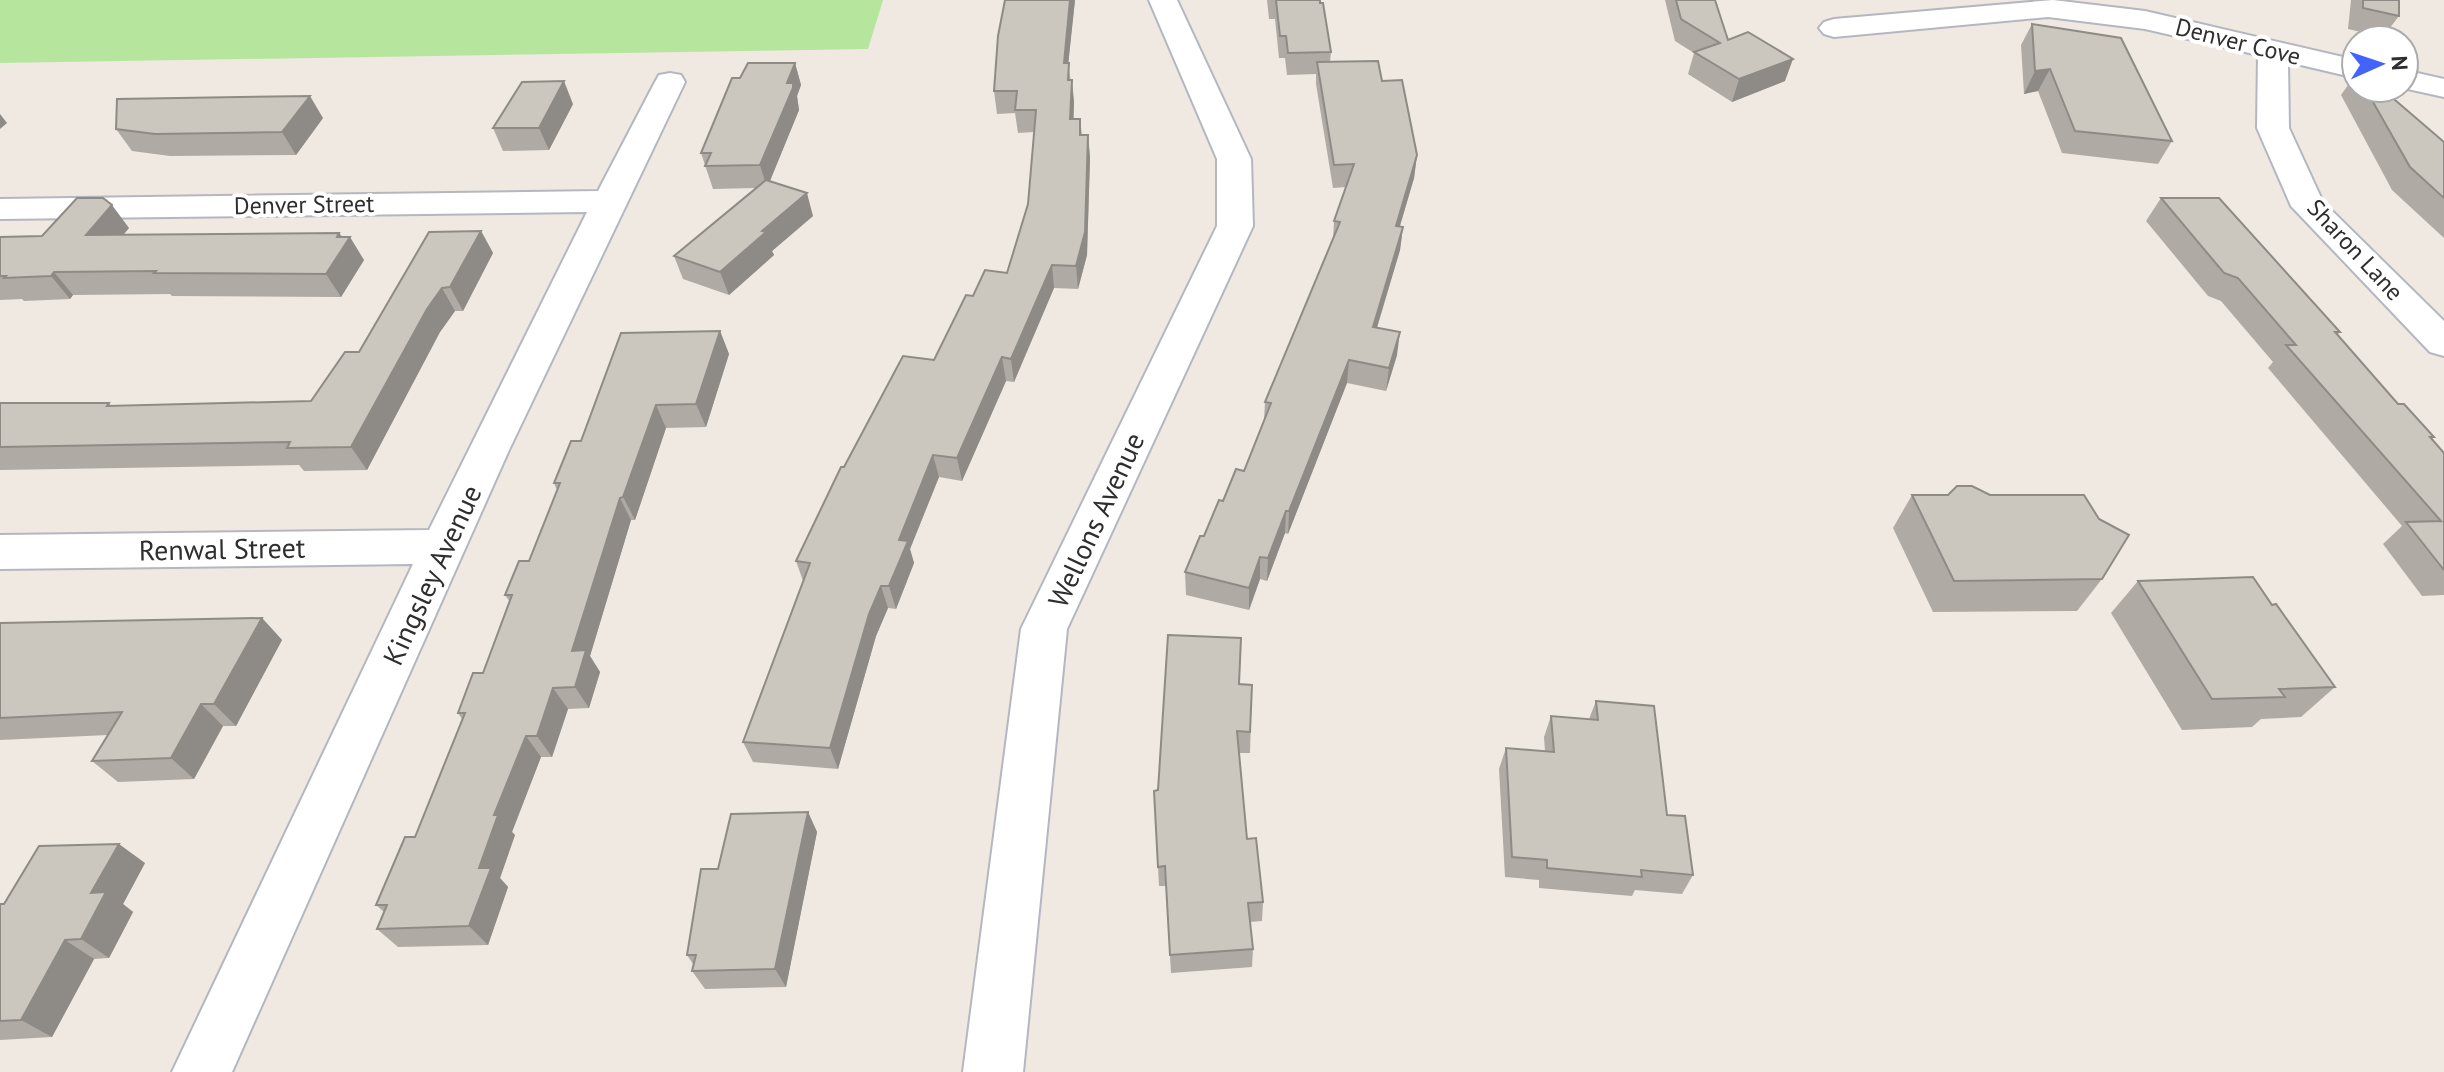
<svg xmlns="http://www.w3.org/2000/svg" width="2444" height="1072" font-family="'PT Sans',sans-serif">
  <rect width="100%" height="100%" fill="#efe9e1"/>
  <!-- green -->
  <path fill="#b6e59e" d="M0,0H883L868,49L0,63Z"/>
  <g fill="none" stroke-linecap="round" stroke-linejoin="round">
    <defs>
      <g id="minor">
        <path d="M1149,0H1177L1251,159L1253,226L1067,629L1023,1072H963L1021,629L1217,226V159Z"/>
        <path d="M2053,0L2145,11L2356,60V78L2288,62L2289,128L2323,202L2444,321V356L2430,352L2291,206L2257,128L2258,55L2145,29L2048,17L1834,37L1824,34L1819,28L1824,22L1834,19Z"/>
        <path d="M2404,70L2444,79V97L2403,88Z"/>
        <path d="M670,73L681,75L685,82L509,450L232,1072H172L413,564L0,569V535L429,530L587,212L0,219V199L598,191L655,82L659,75Z"/>
      </g>
    </defs>
    <!-- minor casing -->
    <use href="#minor" stroke="#b4b7c1" stroke-width="4"/>
    <!-- minor -->
    <use href="#minor" fill="#fff" fill-rule="evenodd"/>
  </g>
  <!-- wall -->
  <g fill="#afaba4">
    <path d="M1075,0L1068,63L1074,102L1073,119H1080L1082,135H1088L1090,158L1087,255L1078,289L1054,288L1014,382L1006,381L962,481L939,477L910,549L914,563L896,609L888,608L876,636L838,769L753,762L743,742L803,581L796,561L844,467L934,360L973,296L1007,273L1028,204L1034,132L1018,133L1015,113L997,114L994,91Z"/>
    <path d="M1267,0H1320L1331,52L1330,62L1382,81L1417,155L1414,178L1400,226L1403,227L1400,250L1377,328L1397,355L1386,391L1347,383L1288,534L1285,533L1267,581L1260,579L1249,610L1186,595L1185,572L1223,501L1244,471L1264,420L1265,402L1333,240L1334,221L1346,187L1333,188L1316,84V74L1287,75L1285,58H1279L1275,19H1269Z"/>
    <path d="M1665,0H1715L1728,40L1785,81L1732,102L1688,74L1694,53L1675,41Z"/>
    <path d="M2351,0H2399V16L2383,37L2348,29Z"/>
    <path d="M2032,24L2172,141L2158,164L2062,153L2038,91L2024,94L2021,45Z"/>
    <path d="M795,63L801,85L797,96L799,110L770,181L813,216L772,251L774,255L729,295L683,279L674,256L756,188L713,189L701,153L740,78Z"/>
    <path d="M2356,74V88H2381L2444,142V238L2392,190L2341,95Z"/>
    <path d="M573,104L549,150L503,151L493,128Z"/>
    <path d="M323,118L296,155L170,156L132,151L116,129Z"/>
    <path d="M2161,198L2340,332L2337,335L2398,404L2434,437L2432,439L2444,453V595L2422,596L2383,544L2402,526L2268,368L2273,362L2221,301L2208,296L2146,221Z"/>
    <path d="M129,228L123,235L339,233L364,260L341,297L172,296L170,294L73,295L70,299L24,301L22,299L0,300V237L42,236Z"/>
    <path d="M481,231L493,253L463,311H455L440,332L367,470L304,471L299,465L0,470V403H109L111,406L311,401L359,352Z"/>
    <path d="M720,331L729,354L706,427L666,428L635,520H631L590,656L600,672L589,708L568,709L552,757H541L512,832L515,835L500,878L508,887L488,945L398,947L377,929L384,912L376,905L415,837L462,719L458,713L483,673L510,602L505,595L529,561L557,490L554,483L581,441Z"/>
    <path d="M1912,495L2102,579L2077,611L1933,612L1893,528Z"/>
    <path d="M2138,581L2272,605L2335,687L2301,717L2261,719L2252,727L2182,730L2111,613Z"/>
    <path d="M262,618L282,640L236,726H223L194,779L118,782L92,761L108,735L0,740V623Z"/>
    <path d="M1240,684L1252,685L1250,753H1239L1247,839L1263,902L1262,921L1250,922L1253,949L1252,967L1171,973L1166,886H1159L1158,867Z"/>
    <path d="M1596,701L1667,815L1693,875L1682,894L1635,890L1632,896L1539,888V880L1505,877L1499,769L1506,748L1545,751L1544,737L1551,716L1589,719Z"/>
    <path d="M808,812L817,832L786,987L705,989L692,971L693,964L687,955L718,869Z"/>
    <path d="M145,863L123,904L133,912L109,958L94,959L52,1037L0,1040V904Z"/>
  </g>
  <!-- shaded-wall -->
  <g fill="#8e8b86">
    <path d="M1070,0H1075L1066,85L1064,63Z"/>
    <path d="M1793,59L1785,81L1732,102L1739,79Z"/>
    <path d="M795,63L801,85L797,96L799,110L767,188L760,165L787,83Z"/>
    <path d="M2050,69L2038,91L2024,94L2035,71Z"/>
    <path d="M1072,80L1074,102L1073,142L1070,119Z"/>
    <path d="M564,81L573,104L549,150L539,128Z"/>
    <path d="M310,96L323,118L296,155L282,132Z"/>
    <path d="M0,114L7,123L0,129Z"/>
    <path d="M1088,135L1090,158L1087,255L1078,289L1076,266Z"/>
    <path d="M1417,155L1414,178L1393,249L1396,226Z"/>
    <path d="M807,193L813,216L772,251L774,255L729,295L720,272L762,231Z"/>
    <path d="M112,205L129,228L104,258L86,235Z"/>
    <path d="M1403,227L1400,250L1370,350L1373,327Z"/>
    <path d="M481,231L493,253L463,311L450,287Z"/>
    <path d="M339,233L346,244L350,237L364,260L341,297L326,274L337,237Z"/>
    <path d="M1052,265L1054,288L1014,382L1011,359Z"/>
    <path d="M54,272L73,295L70,299L51,276Z"/>
    <path d="M442,288L455,311L440,332L367,470L351,447L427,309Z"/>
    <path d="M720,331L729,354L706,427L696,404Z"/>
    <path d="M1400,332L1397,355L1386,391L1389,368Z"/>
    <path d="M1002,357L1006,381L962,481L957,458Z"/>
    <path d="M1349,360L1347,383L1288,534L1289,511Z"/>
    <path d="M656,405L666,428L635,520L623,497Z"/>
    <path d="M933,455L939,477L910,549L914,563L896,609L889,586L899,540Z"/>
    <path d="M620,498L631,520L590,656L600,672L589,708L575,687L572,651Z"/>
    <path d="M1286,511L1285,533L1267,581L1268,558Z"/>
    <path d="M1260,557V579L1249,610V588Z"/>
    <path d="M881,586L888,608L876,636L838,769L830,748L869,614Z"/>
    <path d="M262,618L282,640L236,726L214,704Z"/>
    <path d="M553,688L568,709L552,757L537,736Z"/>
    <path d="M201,704L223,726L194,779L171,758Z"/>
    <path d="M526,736L541,757L512,832L515,835L500,878L508,887L488,945L469,926L479,868L494,815Z"/>
    <path d="M808,812L817,832L786,987L775,969Z"/>
    <path d="M119,844L145,863L123,904L133,912L109,958L81,939L91,893Z"/>
    <path d="M65,940L94,959L52,1037L21,1020Z"/>
  </g>
  <!-- building -->
  <g fill="#cbc7bf" stroke="#8e8b86" stroke-width="2">
    <path d="M1005,0H1070L1064,63H1069L1068,80H1072L1070,119H1080V135H1088L1085,232L1076,266L1052,265L1011,359L1002,357L957,458L933,455L899,540L908,541L889,586H881L869,614L830,748L743,742L810,563L796,561L841,467H844L903,356L934,360L966,295L973,296L985,270L1007,273L1028,204L1036,110H1015L1017,91H994L998,36Z"/>
    <path d="M1276,0H1320V3H1323L1331,52L1288,53L1286,36H1280Z"/>
    <path d="M1676,0H1715L1728,40L1748,32L1793,59L1739,79L1694,52L1720,43L1681,19Z"/>
    <path d="M2363,0H2399V16L2363,8Z"/>
    <path d="M2032,24L2121,38L2172,141L2075,131L2050,69L2035,71Z"/>
    <path d="M1378,61L1382,81L1402,80L1417,155L1396,226L1403,227L1373,327L1400,332L1389,368L1349,360L1289,511H1286L1268,558L1260,557L1249,588L1185,572L1200,536H1204L1219,500L1223,501L1236,469L1244,471L1271,403L1265,402L1340,222L1334,221L1354,164L1334,165L1317,62Z"/>
    <path d="M748,63H795L787,83H793V88L760,165L705,166L711,153H701L732,78H740Z"/>
    <path d="M564,81L539,128H493L522,82Z"/>
    <path d="M2365,88H2381L2444,142V198L2410,167Z"/>
    <path d="M310,96L282,132L155,134L116,129L117,99Z"/>
    <path d="M766,180L807,193L762,231L766,232L720,272L674,256Z"/>
    <path d="M77,198H103L112,205L86,235L339,233L337,237H350L326,274L154,273L156,271L54,272L51,276L4,278L6,276H0V237L42,236Z"/>
    <path d="M2161,198H2219L2340,332H2335L2398,404H2404L2434,437H2430L2444,453V570L2406,522L2441,521L2286,345H2296L2238,278L2224,273Z"/>
    <path d="M481,231L450,287L442,288L427,309L351,447L287,448L290,442L0,447V403H109L107,406L311,401L345,352H359L429,232Z"/>
    <path d="M720,331L696,404L656,405L623,497L620,498L572,651L586,650L575,687L553,688L537,736H526L494,815H498L479,868H491L469,926L377,929L387,905H376L405,837H415L465,713H458L473,673H483L512,595H505L519,561H529L560,483H554L571,441H581L621,333Z"/>
    <path d="M1957,486H1972L1990,495H2084L2099,519L2129,535L2102,579L1954,581L1912,495H1948Z"/>
    <path d="M2253,577L2272,605L2276,604L2335,687L2279,689L2285,697L2212,699L2138,581Z"/>
    <path d="M262,618L214,704H201L171,758L92,761L122,712L0,718V623Z"/>
    <path d="M1168,635L1241,638L1239,684L1252,685L1250,732L1237,731L1247,839L1256,838L1263,902L1248,903L1253,949L1170,955L1165,866L1158,867L1154,791L1158,790Z"/>
    <path d="M1596,701L1654,706L1667,815L1685,816L1693,875L1641,870L1642,877L1547,868V860L1512,857L1506,748L1554,752L1551,716L1598,720Z"/>
    <path d="M808,812L775,969L692,971L696,955H687L701,869H718L731,814Z"/>
    <path d="M119,844L91,893L106,892L81,939L65,940L21,1020L0,1021V904H4L39,846Z"/>
  </g>
  <g text-anchor="middle" stroke-width="8" stroke-linejoin="round" paint-order="stroke">
    <!-- far-street labels -->
    <g font-size="24" fill="#2e2e2e" stroke="#fff">
      <text transform="translate(2238 42) rotate(14)" y="8">Denver Cove</text>
      <text transform="translate(304 205) rotate(-1)" y="8">Denver Street</text>
      <text transform="translate(2355 250) rotate(47)" y="8">Sharon Lane</text>
    </g>
    <!-- street labels -->
    <g font-size="28" fill="#2e2e2e" stroke="#fff">
      <text transform="translate(1096 520) rotate(-65)" y="10">Wellons Avenue</text>
      <text transform="translate(222 549) rotate(-1)" y="10">Renwal Street</text>
      <text transform="translate(432 575) rotate(-65)" y="10">Kingsley Avenue</text>
    </g>
  </g>
  <!-- north arrow -->
  <g transform="translate(2380 64) rotate(87)"><circle r="38" fill="#ffffff" stroke="#ababab" stroke-width="2"/>
  <path d="M0-6L14 30L0 20L-14 30Z" fill="#4264fb"/>
  <text y="-12" font-size="22" font-weight="bold" text-anchor="middle" fill="#2e2e2e">N</text>
  </g>
</svg>
